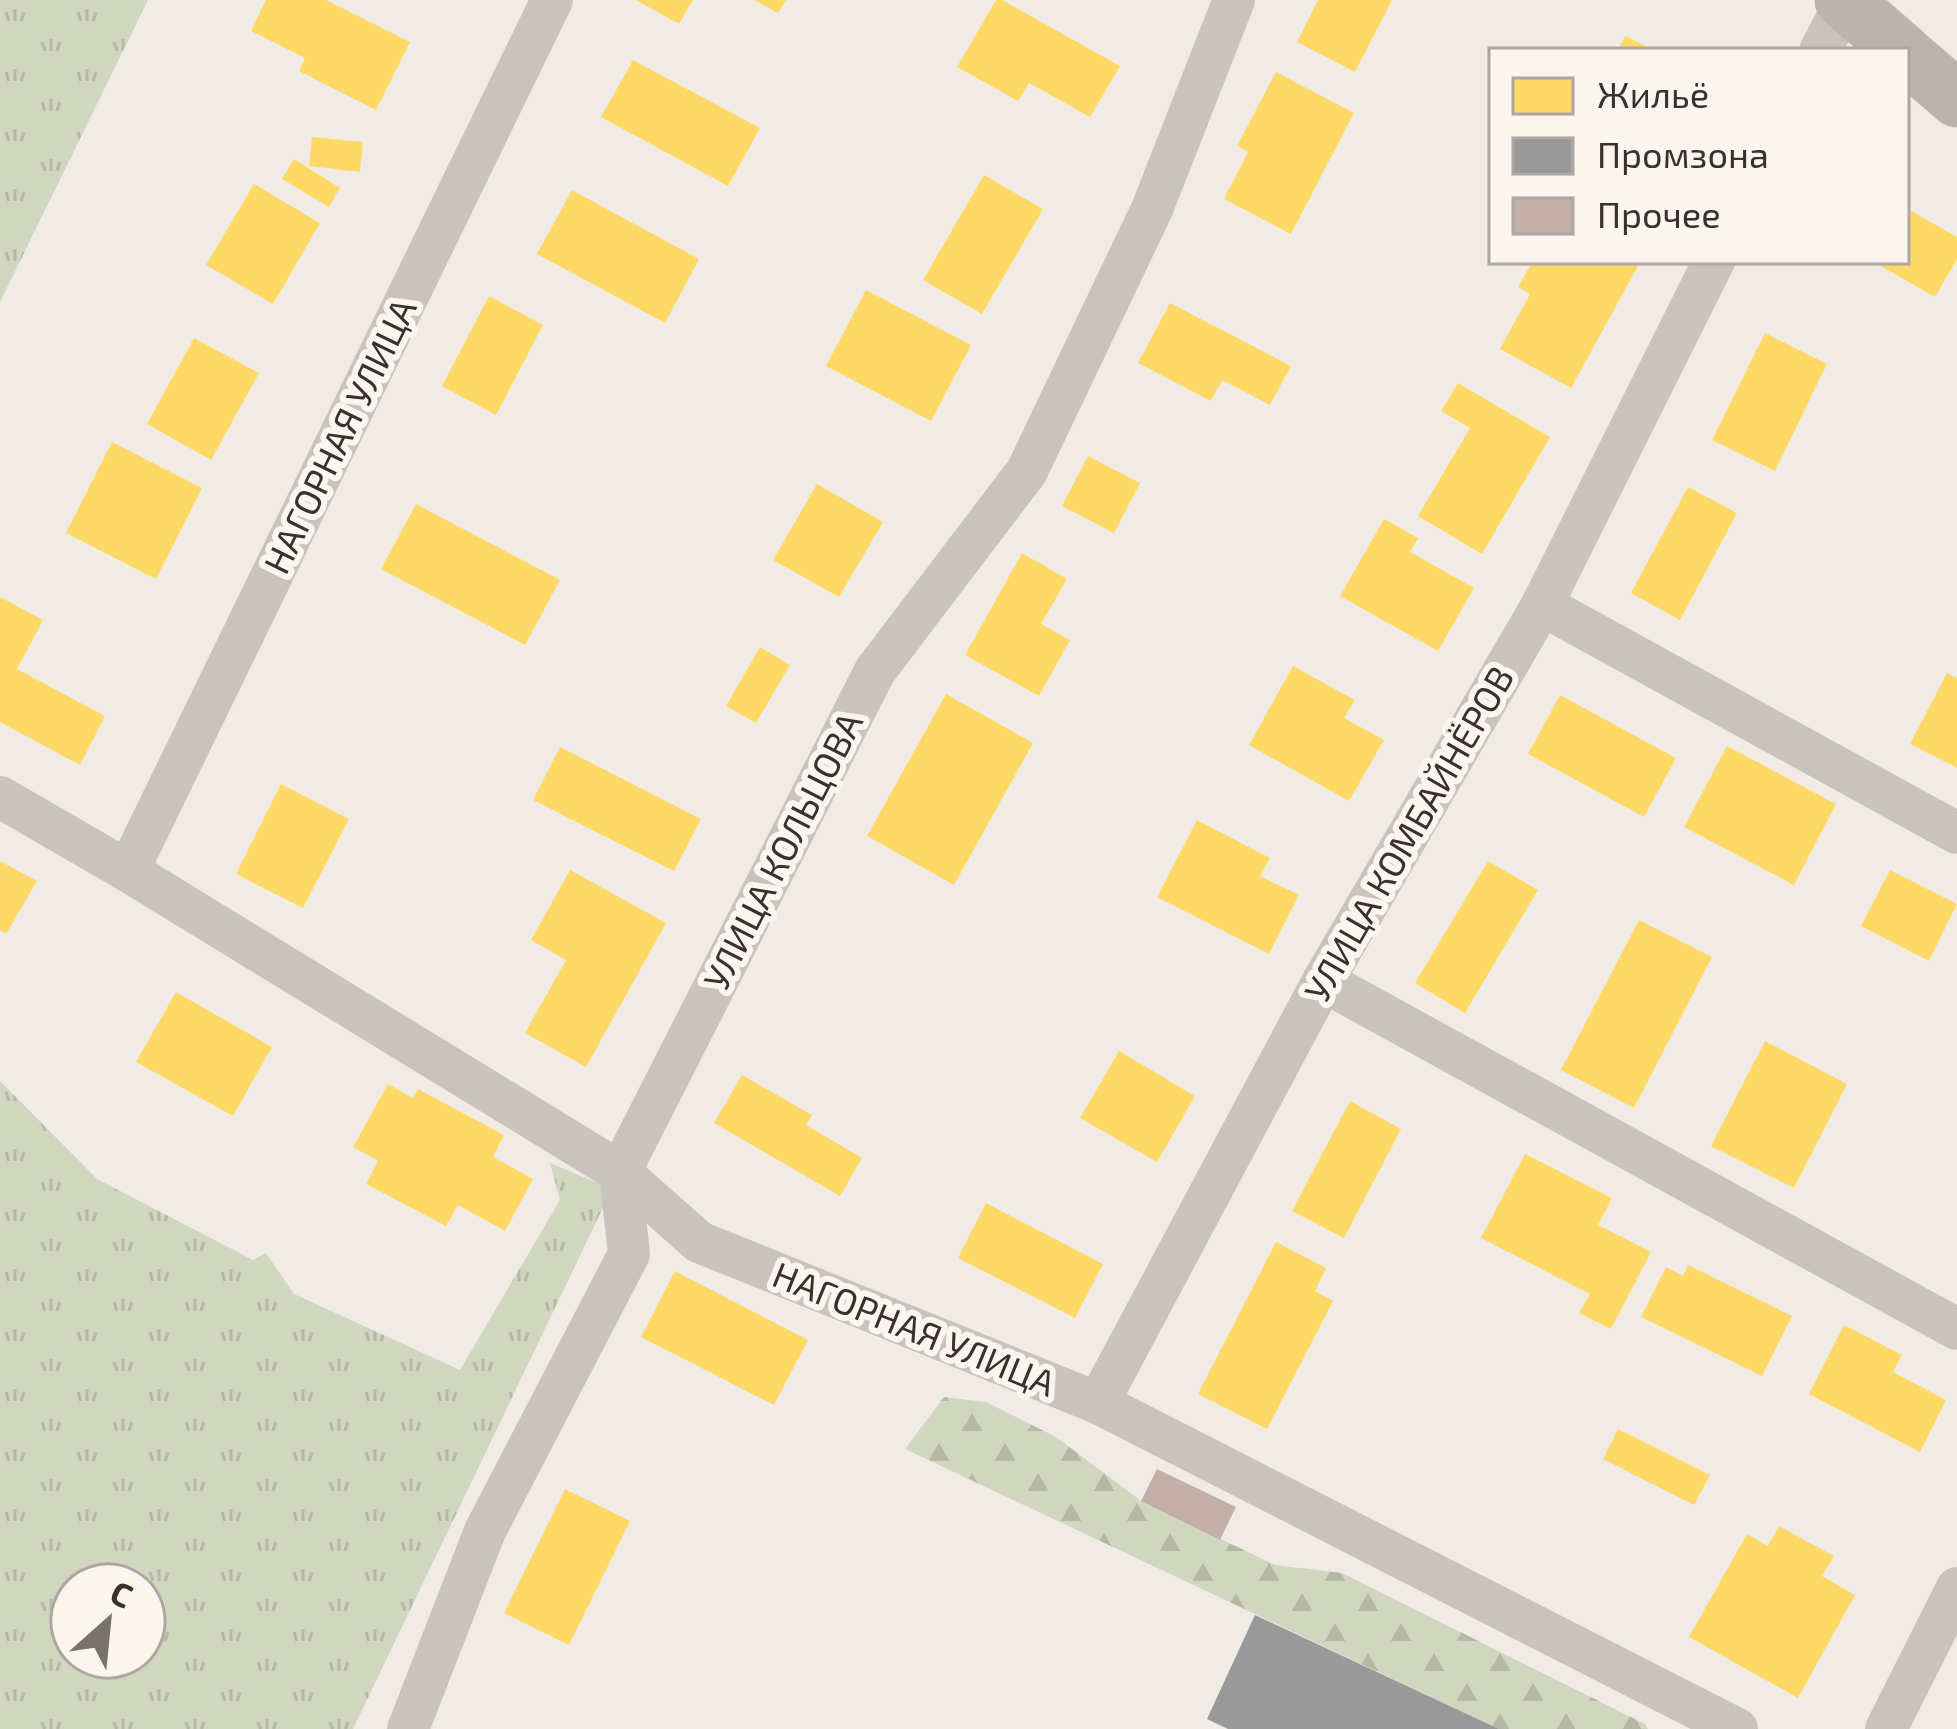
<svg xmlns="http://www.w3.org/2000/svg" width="1957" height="1729" font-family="'Exo 2',sans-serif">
  <defs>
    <pattern id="grass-tufts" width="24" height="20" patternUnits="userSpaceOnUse" patternTransform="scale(3)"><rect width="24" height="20" fill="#d1d6bf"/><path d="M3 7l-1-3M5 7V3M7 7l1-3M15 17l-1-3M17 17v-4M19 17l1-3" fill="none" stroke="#b4b8a4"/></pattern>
    <pattern id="forest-firs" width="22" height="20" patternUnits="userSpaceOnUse" patternTransform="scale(3)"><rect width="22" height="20" fill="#d1d6bf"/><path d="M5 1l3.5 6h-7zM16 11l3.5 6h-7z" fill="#b4b8a4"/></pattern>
  </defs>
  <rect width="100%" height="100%" fill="#f0ebe5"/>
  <!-- grass -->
  <g fill="url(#grass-tufts)" fill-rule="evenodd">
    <path d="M0,0H148L0,302Z"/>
    <path d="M0,1081L97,1179L253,1260L266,1253L294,1294L460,1370L560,1200L550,1163L612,1189L353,1729H0ZM72,1585H144V1657H72Z"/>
  </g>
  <!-- forest -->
  <path fill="url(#forest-firs)" d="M944,1397L986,1402L1056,1437L1141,1501L1275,1565L1342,1573L1645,1724L1648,1729H1499L905,1449Z"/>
  <!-- homes -->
  <g fill="#ffd966">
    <path d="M266,0H326L410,42L376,110L299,71L305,58L251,31Z"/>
    <path d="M636,0H693L679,24Z"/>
    <path d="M754,0H786L778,13Z"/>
    <path d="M996,0H1002L1120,66L1090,117L1029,83L1018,101L957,67Z"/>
    <path d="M1318,0H1392L1355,72L1297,42Z"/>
    <path d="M1625,36L1656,51H1618Z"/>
    <path d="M633,60L760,128L728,186L601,117Z"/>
    <path d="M1276,72L1354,113L1291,234L1224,199L1248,152L1237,146Z"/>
    <path d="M312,137L363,142L360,172L309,166Z"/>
    <path d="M294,159L340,188L329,207L282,179Z"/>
    <path d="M984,175L1043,209L982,314L923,280Z"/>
    <path d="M254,184L320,223L273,304L206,265Z"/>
    <path d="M572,190L699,259L665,323L537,254Z"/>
    <path d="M1906,208L1957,237V259L1935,297L1872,261H1906Z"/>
    <path d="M1533,261H1628L1638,266L1571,388L1500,349L1530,294L1518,287Z"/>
    <path d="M866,290L971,345L931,421L826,366Z"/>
    <path d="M489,296L543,325L496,415L442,386Z"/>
    <path d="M1170,303L1291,366L1270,405L1222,380L1211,401L1138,363Z"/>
    <path d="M1765,333L1827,364L1775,471L1712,440Z"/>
    <path d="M194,338L259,373L211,460L147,424Z"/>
    <path d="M1458,383L1550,437L1482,554L1418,516L1470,428L1441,411Z"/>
    <path d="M112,442L202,488L156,579L66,533Z"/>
    <path d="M1088,456L1140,483L1114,533L1062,506Z"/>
    <path d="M817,484L883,522L839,597L773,560Z"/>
    <path d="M1688,487L1737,513L1680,620L1631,593Z"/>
    <path d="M416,504L560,580L525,645L381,569Z"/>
    <path d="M1384,519L1418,538L1410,552L1474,588L1438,651L1340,596Z"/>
    <path d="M1022,553L1067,579L1041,624L1070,640L1039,696L965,655Z"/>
    <path d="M0,597L43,620L17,669L105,716L80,765L0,722Z"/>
    <path d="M760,647L790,665L756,723L726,706Z"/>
    <path d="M1293,666L1355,700L1344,718L1384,740L1349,801L1249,745Z"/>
    <path d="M1947,673L1957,678V768L1910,744Z"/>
    <path d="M946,694L1033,743L954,885L867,836Z"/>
    <path d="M1560,695L1676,758L1644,817L1528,754Z"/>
    <path d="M1727,746L1836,804L1794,885L1684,827Z"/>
    <path d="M560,747L701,819L674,871L533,800Z"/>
    <path d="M281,784L349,819L303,908L236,874Z"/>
    <path d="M1197,820L1270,858L1260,876L1299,895L1269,954L1157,897Z"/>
    <path d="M0,861L37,881L6,934L0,930Z"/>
    <path d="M1488,861L1538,890L1465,1013L1415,983Z"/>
    <path d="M570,870L666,923L586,1067L525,1033L566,960L531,940Z"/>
    <path d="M1890,870L1957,904L1929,961L1861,926Z"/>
    <path d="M1639,920L1712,957L1634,1108L1561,1070Z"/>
    <path d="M176,992L272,1047L233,1116L136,1062Z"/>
    <path d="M1765,1041L1847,1084L1794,1188L1711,1146Z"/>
    <path d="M1119,1051L1195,1096L1157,1162L1080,1118Z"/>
    <path d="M742,1075L812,1115L806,1125L862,1158L840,1196L714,1123Z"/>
    <path d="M388,1084L413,1098L418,1089L504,1135L493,1157L533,1179L505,1231L458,1205L446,1226L366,1184L378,1161L353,1147Z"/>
    <path d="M1350,1101L1401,1129L1344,1238L1292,1211Z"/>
    <path d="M1525,1154L1612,1198L1598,1225L1651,1252L1611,1329L1579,1313L1590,1294L1481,1238Z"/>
    <path d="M986,1203L1103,1264L1075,1318L958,1258Z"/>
    <path d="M1276,1242L1326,1268L1315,1291L1333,1301L1267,1429L1198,1394Z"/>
    <path d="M1688,1265L1792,1316L1762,1376L1641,1317L1666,1267L1683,1276Z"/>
    <path d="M675,1271L808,1340L774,1405L641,1337Z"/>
    <path d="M1844,1325L1902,1355L1893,1372L1946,1400L1920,1452L1809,1394Z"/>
    <path d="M1618,1429L1710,1475L1694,1505L1603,1459Z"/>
    <path d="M565,1489L630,1521L569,1645L504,1613Z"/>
    <path d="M1779,1526L1834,1556L1822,1576L1855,1595L1798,1698L1689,1637L1747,1534L1768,1546Z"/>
  </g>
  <!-- industry -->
  <path fill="#999" d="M1255,1615L1499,1729H1228L1207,1719Z"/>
  <!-- building -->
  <path fill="#c3afa7" d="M1157,1469L1236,1507L1220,1540L1141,1501Z"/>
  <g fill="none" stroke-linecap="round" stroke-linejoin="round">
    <!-- minor -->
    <g stroke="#c9c3be" stroke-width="42">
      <path d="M1820,51L1845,2"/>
      <path d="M1542,605L1957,833"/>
      <path d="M0,797L128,871L620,1172L699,1242L1098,1403L1737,1729"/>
      <path d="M128,871L552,0"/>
      <path d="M1323,981L1957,1329"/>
      <path d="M1098,1403L1323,981L1542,605L1714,261"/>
      <path d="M408,1729L485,1531L629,1254L620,1172L875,671L1027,471L1152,209L1234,0"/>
      <path d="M1886,1729L1957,1588"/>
    </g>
    <!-- secondary -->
    <g stroke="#bab3ae" stroke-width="57">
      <path d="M1843,0L1902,51"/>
      <path d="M1906,55L1957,99"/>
    </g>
  </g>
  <g text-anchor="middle" stroke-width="12" stroke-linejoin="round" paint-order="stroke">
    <!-- street labels -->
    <g font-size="36" fill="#3b302b" stroke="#fbf5ee">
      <text transform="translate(340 436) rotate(-64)" y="13">НАГОРНАЯ УЛИЦА</text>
      <text transform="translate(1409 834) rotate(-60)" y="13">УЛИЦА КОМБАЙНЁРОВ</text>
      <text transform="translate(783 851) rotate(-63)" y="13">УЛИЦА КОЛЬЦОВА</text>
      <text transform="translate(914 1329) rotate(22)" y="13">НАГОРНАЯ УЛИЦА</text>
    </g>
  </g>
  <!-- legend -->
  <rect x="1489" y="48" width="420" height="216" fill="#fbf5ee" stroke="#aea6a0" stroke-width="3"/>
  <rect x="1513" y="78" width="60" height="36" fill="#ffd966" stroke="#aea6a0" stroke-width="3"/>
  <text x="1597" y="108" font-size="36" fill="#3b302b">Жильё</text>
  <rect x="1513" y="138" width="60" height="36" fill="#999999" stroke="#aea6a0" stroke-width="3"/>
  <text x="1597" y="168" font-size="36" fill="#3b302b">Промзона</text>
  <rect x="1513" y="198" width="60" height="36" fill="#c3afa7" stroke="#aea6a0" stroke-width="3"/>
  <text x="1597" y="228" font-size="36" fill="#3b302b">Прочее</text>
  <!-- north arrow -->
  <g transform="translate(108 1621) rotate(27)"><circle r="57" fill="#fbf5ee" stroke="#aea6a0" stroke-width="3"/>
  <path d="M0-9L21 45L0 30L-21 45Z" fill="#7a716c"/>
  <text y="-18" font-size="33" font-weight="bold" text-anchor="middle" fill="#3b302b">С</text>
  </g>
</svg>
